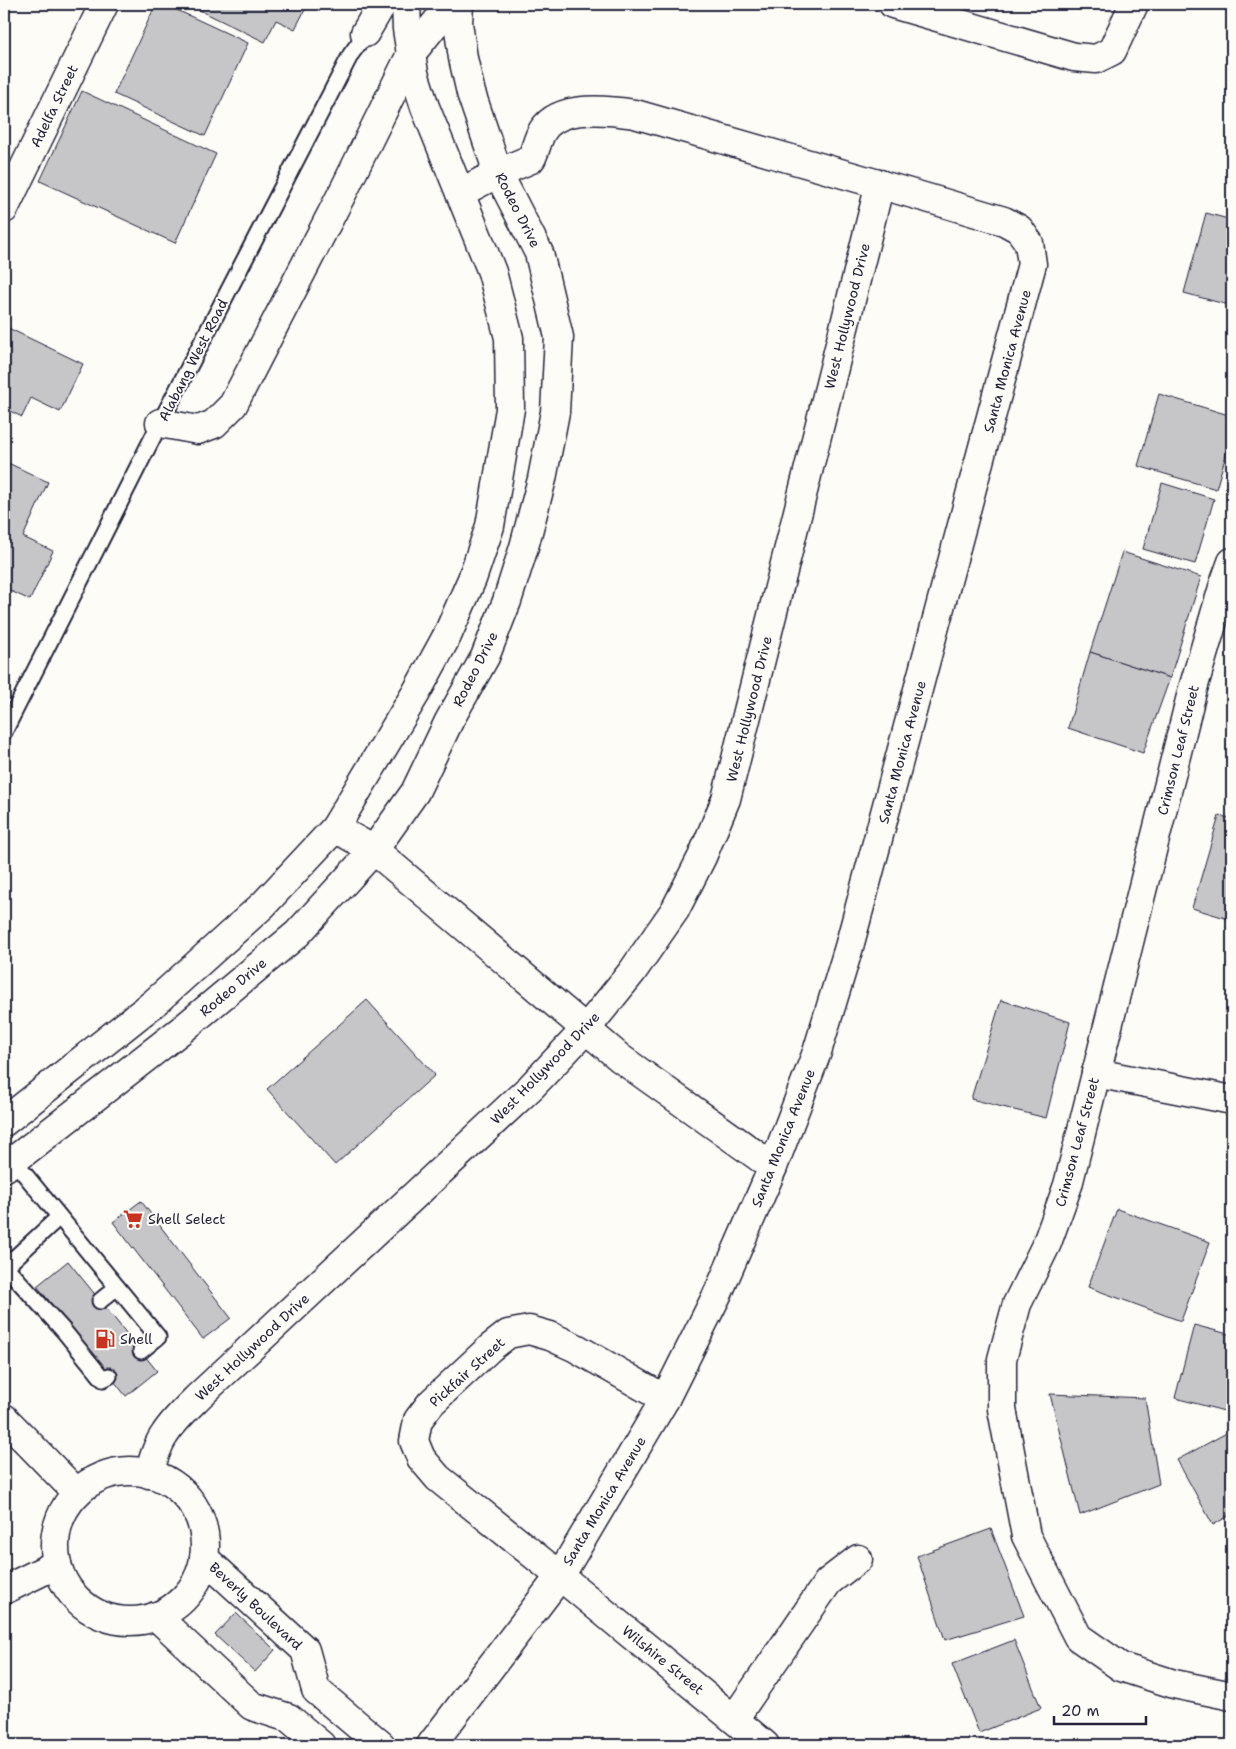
<svg xmlns="http://www.w3.org/2000/svg" width="1236" height="1749" font-family="'Shantell Sans',sans-serif">
  <rect width="100%" height="100%" fill="#fdfcf7"/>
  <filter id="ink" filterUnits="userSpaceOnUse"><feTurbulence type="fractalNoise" baseFrequency=".02" numOctaves="2"/><feDisplacementMap in="SourceGraphic" scale="10" xChannelSelector="R" yChannelSelector="G"/><feConvolveMatrix kernelMatrix="1 2 1 2 8 2 1 2 1" color-interpolation-filters="sRGB"/></filter>
  <g filter="url(#ink)">
    <!-- building -->
    <g fill="#c6c6c8" stroke="#22223b">
      <path d="M156,4H164L248,43L205,136L114,94Z"/>
      <path d="M199,4H308L295,29L276,20L265,42L197,9Z"/>
      <path d="M82,91L216,154L175,243L40,181Z"/>
      <path d="M1206,213L1232,220V306L1184,293Z"/>
      <path d="M4,326L83,364L60,412L31,398L22,417L4,408Z"/>
      <path d="M1159,394L1232,416V434L1216,489L1138,466Z"/>
      <path d="M4,461L48,482L23,537L53,551L30,600L4,588Z"/>
      <path d="M1162,483L1214,499L1195,564L1143,549Z"/>
      <path d="M1122,552L1201,577L1170,678L1090,652Z"/>
      <path d="M1090,652L1170,678L1143,753L1068,728Z"/>
      <path d="M1232,720V747L1227,745Z"/>
      <path d="M1219,816L1232,818V920L1192,908Z"/>
      <path d="M367,1000L435,1075L335,1165L267,1089Z"/>
      <path d="M1001,1000L1070,1022L1046,1118L971,1099Z"/>
      <path d="M141,1201L231,1318L203,1339L113,1222Z"/>
      <path d="M1117,1209L1210,1242L1181,1321L1088,1287Z"/>
      <path d="M68,1261L157,1371L126,1396L37,1286Z"/>
      <path d="M1194,1325L1232,1335V1413L1175,1398Z"/>
      <path d="M1050,1394L1145,1398L1159,1484L1080,1515Z"/>
      <path d="M1232,1430V1514L1213,1525L1177,1460Z"/>
      <path d="M991,1529L1024,1616L945,1640L917,1556Z"/>
      <path d="M236,1613L275,1650L255,1672L215,1635Z"/>
      <path d="M1014,1640L1041,1708L979,1733L952,1664Z"/>
    </g>
    <g fill="none" stroke-linecap="round" stroke-linejoin="round">
      <defs>
        <g id="lane">
          <path d="M4,732L160,423L351,54L370,28"/>
          <path d="M13,1160L158,1337L141,1351"/>
          <path d="M5,1266L63,1330L103,1379L109,1376"/>
          <path d="M4,1268L59,1217"/>
          <path d="M100,1301L117,1287"/>
        </g>
        <g id="street">
          <path d="M893,4L1074,57L1096,59L1112,51L1134,4"/>
          <path d="M4,209L104,4"/>
          <path d="M160,423L198,430L214,424L233,405L346,186L411,54L451,4"/>
          <path d="M1232,562L1224,584L1192,692L1068,1185L1047,1243L1017,1304L1002,1359V1409L1026,1536L1078,1637L1121,1667L1174,1684L1232,1696"/>
          <path d="M335,828L374,850L620,1058L773,1167"/>
          <path d="M1096,1073L1232,1100"/>
          <path d="M665,1399L576,1348L550,1336L529,1330L508,1334L490,1348L431,1403L418,1420L414,1441L421,1458L438,1478L560,1576L765,1745"/>
          <path d="M4,1418L77,1493"/>
          <circle cx="130" cy="1546" r="75"/>
          <path d="M149,1474C153,1460 157,1445 165,1434C174,1420 187,1408 199,1396L531,1087L586,1029L632,972L675,910L702,857L726,799L880,184"/>
          <path d="M204,1558L305,1650L316,1690L381,1745"/>
          <path d="M4,1590L57,1564"/>
          <path d="M156,1616L252,1706L289,1718L321,1745"/>
          <path d="M734,1719L828,1582L858,1559"/>
          <path d="M431,1745L560,1576L665,1399L719,1291L773,1167L817,1052L849,947L1032,264L1029,243L1019,229L1004,221L927,198L635,114C609,110 560,104 543,130C537,139 536,150 531,159L498,173L460,193"/>
        </g>
        <g id="primary">
          <path d="M365,33L382,4"/>
          <path d="M4,1122L154,1003L263,905L335,828L416,693L447,636L472,579L490,526L510,409L509,338L492,272L425,107L414,73L407,29L406,4"/>
          <path d="M4,1168L184,1028L297,934L374,850L415,792L449,721L485,657L507,601L524,547L542,479L555,412L559,337L539,253L498,173L471,93L463,58L458,23L459,4"/>
        </g>
      </defs>
      <!-- lane casing -->
      <use href="#lane" stroke="#22223b" stroke-width="19"/>
      <!-- street casing -->
      <use href="#street" stroke="#22223b" stroke-width="31"/>
      <!-- primary casing -->
      <use href="#primary" stroke="#22223b" stroke-width="31"/>
      <!-- lane -->
      <use href="#lane" stroke="#fdfcf7" stroke-width="15"/>
      <!-- street -->
      <use href="#street" stroke="#fdfcf7" stroke-width="28"/>
      <!-- primary -->
      <use href="#primary" stroke="#fdfcf7" stroke-width="28"/>
    </g>
  </g>
  <!-- icons -->
  <defs>
    <symbol id="supermarket-bare" viewBox="-9 -9 18 18"><path d="M-6-5.5h2.5l.6 2H6L4.5 2H-2.5L-4.4-4H-6ZM-1.5 3.2a1.3 1.3 0 1 0 .1 0ZM3 3.2a1.3 1.3 0 1 0 .1 0Z" fill="#c8321e" stroke="#fdfcf7" stroke-width="2.5" paint-order="stroke"/></symbol>
    <symbol id="fuel-bare" viewBox="-9 -9 18 18"><path d="M-5.5-6h7V0h2V4h1.3V-2.5L3-4.5l.8-.8L6-3V5H2.5V1h-1V6h-7ZM-4.2-4.7v3.2H.2V-4.7Z" fill="#c8321e" stroke="#fdfcf7" stroke-width="2.5" paint-order="stroke"/></symbol>
  </defs>
  <g fill-rule="evenodd">
    <use href="#supermarket-bare" x="119" y="1205" width="28" height="28"/>
    <use href="#fuel-bare" x="91" y="1325" width="28" height="28"/>
  </g>
  <g text-anchor="middle" stroke-width="4" stroke-linejoin="round" paint-order="stroke">
    <!-- street labels -->
    <g font-size="14" fill="#22223b" stroke="#fdfcf7">
      <text transform="translate(54 106) rotate(-64)" y="5">Adelfa Street</text>
      <text transform="translate(518 210) rotate(63)" y="5">Rodeo Drive</text>
      <text transform="translate(847 316) rotate(-76)" y="5">West Hollywood Drive</text>
      <text transform="translate(193 360) rotate(-63)" y="5">Alabang West Road</text>
      <text transform="translate(1007 361) rotate(-75)" y="5">Santa Monica Avenue</text>
      <text transform="translate(475 669) rotate(-63)" y="5">Rodeo Drive</text>
      <text transform="translate(749 709) rotate(-76)" y="5">West Hollywood Drive</text>
      <text transform="translate(1178 750) rotate(-76)" y="5">Crimson Leaf Street</text>
      <text transform="translate(902 752) rotate(-75)" y="5">Santa Monica Avenue</text>
      <text transform="translate(233 987) rotate(-40)" y="5">Rodeo Drive</text>
      <text transform="translate(545 1068) rotate(-46)" y="5">West Hollywood Drive</text>
      <text transform="translate(783 1138) rotate(-68)" y="5">Santa Monica Avenue</text>
      <text transform="translate(1077 1142) rotate(-75)" y="5">Crimson Leaf Street</text>
      <text transform="translate(252 1347) rotate(-43)" y="5">West Hollywood Drive</text>
      <text transform="translate(467 1372) rotate(-42)" y="5">Pickfair Street</text>
      <text transform="translate(604 1501) rotate(-59)" y="5">Santa Monica Avenue</text>
      <text transform="translate(256 1606) rotate(43)" y="5">Beverly Boulevard</text>
      <text transform="translate(663 1660) rotate(39)" y="5">Wilshire Street</text>
    </g>
    <!-- poi labels -->
    <g font-size="14" fill="#22223b" stroke="#fdfcf7" text-anchor="start">
      <text x="148" y="1224">Shell Select</text>
      <text x="120" y="1344">Shell</text>
    </g>
  </g>
  <!-- margin -->
  <rect width="1236" height="1749" fill="none" stroke="#fdfcf7" stroke-width="20"/>
  <rect x="10" y="10" width="1216" height="1729" fill="none" stroke="#22223b" stroke-width="2" filter="url(#ink)"/>
  <!-- scale -->
  <path d="M1054 1716v8h92v-8" fill="none" stroke="#22223b" stroke-width="2.5"/>
  <text x="1061" y="1716" font-size="15" fill="#22223b" stroke="#fdfcf7" stroke-width="4" paint-order="stroke">20 m</text>
</svg>
